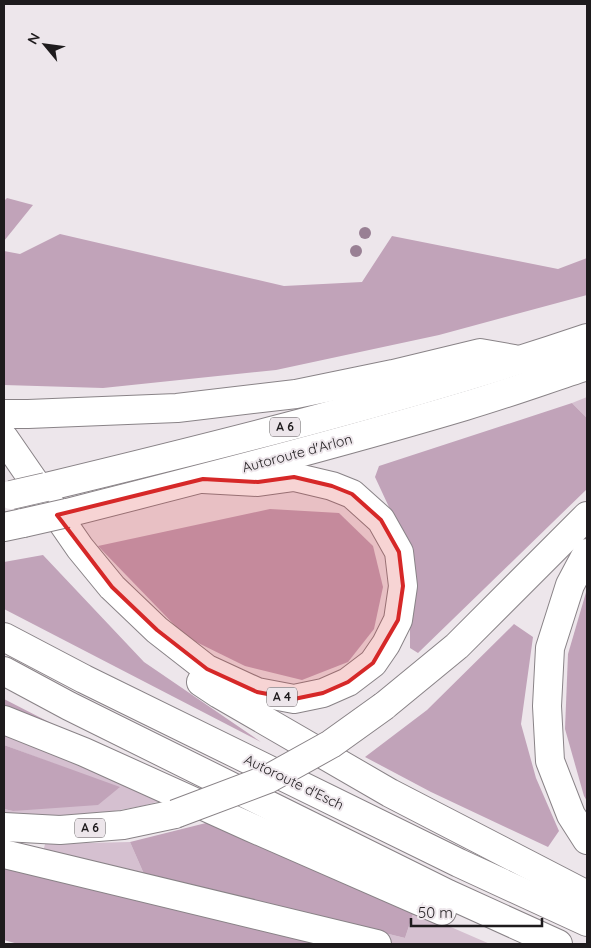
<svg xmlns="http://www.w3.org/2000/svg" width="591" height="948" font-family="Quicksand,sans-serif">
  <rect width="100%" height="100%" fill="#ede6eb"/>
  <!-- green -->
  <g fill="#d5c0d0">
    <path d="M587,397V418L572,403Z"/>
    <path d="M4,731L164,800L142,806L109,812V815L60,819L4,817V809L13,811L119,788L4,745Z"/>
    <path d="M130,842L144,874L405,938L414,911L490,944H316L38,873L45,844Z"/>
  </g>
  <!-- forest -->
  <g fill="#c1a3b9">
    <path d="M7,198L33,205L4,241V201Z"/>
    <path d="M60,234L284,286L362,282L392,236L558,269L587,258V295L439,335L276,370L103,388L4,385V251L20,254Z"/>
    <path d="M572,403L587,418V489L418,653L410,648V576L395,520L375,477L379,466Z"/>
    <path d="M270,509L339,513L373,546L383,587L374,629L348,662L302,680L245,666L186,637L98,546Z"/>
    <path d="M43,555L144,662L261,742L4,609V562Z"/>
    <path d="M587,589V801L584,796L565,729L568,654Z"/>
    <path d="M514,624L533,637L521,724L536,778L559,831L548,847L431,792L365,757L427,710Z"/>
    <path d="M4,699L82,739L4,705Z"/>
    <path d="M4,745L120,787L98,805L13,811L4,809Z"/>
    <path d="M214,821L414,911L405,938L144,874L130,842Z"/>
    <path d="M4,864L38,873L316,944H18L4,940Z"/>
  </g>
  <g fill="none" stroke-linecap="round" stroke-linejoin="round">
    <defs>
      <g id="highway">
        <path d="M4,414H28L177,408L296,394L393,374L480,353L514,359"/>
        <path d="M4,438L80,548L112,587L157,630L207,669L257,692L294,699L323,693L348,682L373,663L386,644L398,620L403,586L399,552L381,520L352,494L332,486L294,477L258,482L203,479"/>
        <path d="M46,487C228,443 410,398 587,338"/>
        <path d="M67,513C201,479 334,445 465,406C506,394 547,379 587,366"/>
        <path d="M4,527L23,523"/>
        <path d="M587,553L570,585L550,648L547,706L550,761L571,815L587,840"/>
        <path d="M4,637L84,679L459,863L587,922"/>
        <path d="M4,671L69,706L448,894L558,944"/>
        <path d="M201,682L219,694L390,793L587,895"/>
        <path d="M384,706L457,646L587,516"/>
        <path d="M4,720L84,752L250,827L442,911"/>
        <path d="M4,827L60,830L123,825L175,814"/>
        <path d="M4,854L377,944"/>
      </g>
    </defs>
    <!-- highway casing -->
    <use href="#highway" stroke="#898387" stroke-width="30"/>
    <!-- highway -->
    <use href="#highway" stroke="#fff" stroke-width="28"/>
    <defs>
      <g id="highway-bridge">
        <path d="M11,495L46,487"/>
        <path d="M23,523L67,513"/>
        <path d="M175,814L268,779L331,744L384,706"/>
      </g>
    </defs>
    <!-- highway-bridge casing -->
    <use href="#highway-bridge" stroke="#898387" stroke-width="30" stroke-linecap="butt"/>
    <!-- highway-bridge -->
    <use href="#highway-bridge" stroke="#fff" stroke-width="28"/>
  </g>
  <!-- trees -->
  <g fill="#998094">
    <circle cx="365" cy="233" r="6"/>
    <circle cx="356" cy="251" r="6"/>
  </g>
  <!-- marked area -->
  <path fill="#d62828" fill-opacity="0.2" stroke="#d62828" stroke-width="4" stroke-linejoin="round" d="M294,477L332,486L352,494L381,520L399,552L403,586L398,620L373,663L348,682L323,693L294,699L257,692L207,669L157,630L112,587L57,515L203,479L258,482Z"/>
  <g text-anchor="middle" stroke-width="4" stroke-linejoin="round" paint-order="stroke">
    <!-- shield labels -->
    <g fill="#ede6eb" stroke="#5c585b" stroke-width="1">
      <rect x="270" y="417.5" width="30" height="19" rx="4"/>
      <rect x="267" y="687.5" width="30" height="19" rx="4"/>
      <rect x="75" y="818.5" width="30" height="19" rx="4"/>
    </g>
    <g font-size="12" font-weight="bold" fill="#1e1b1d">
      <text x="285" y="431">A 6</text>
      <text x="282" y="701">A 4</text>
      <text x="90" y="832">A 6</text>
    </g>
    <!-- street labels -->
    <g font-size="14" fill="#1e1b1d" stroke="#ede6eb">
      <text transform="translate(297 453) rotate(-15)" y="5">Autoroute d'Arlon</text>
      <text transform="translate(294 782) rotate(26)" y="5">Autoroute d'Esch</text>
    </g>
  </g>
  <!-- border -->
  <rect width="591" height="948" fill="none" stroke="#1e1b1d" stroke-width="10"/>
  <!-- north arrow -->
  <g transform="translate(45 45) rotate(299)" stroke="#ede6eb" stroke-width="4" paint-order="stroke">
  <path d="M0-4L9 19L0 12L-9 19Z" fill="#1e1b1d"/>
  <text y="-8" font-size="14" font-weight="bold" text-anchor="middle" fill="#1e1b1d">N</text>
  </g>
  <!-- scale -->
  <path d="M411 918v8h131v-8" fill="none" stroke="#1e1b1d" stroke-width="2.5"/>
  <text x="418" y="918" font-size="15" fill="#1e1b1d" stroke="#ede6eb" stroke-width="4" paint-order="stroke">50 m</text>
</svg>
